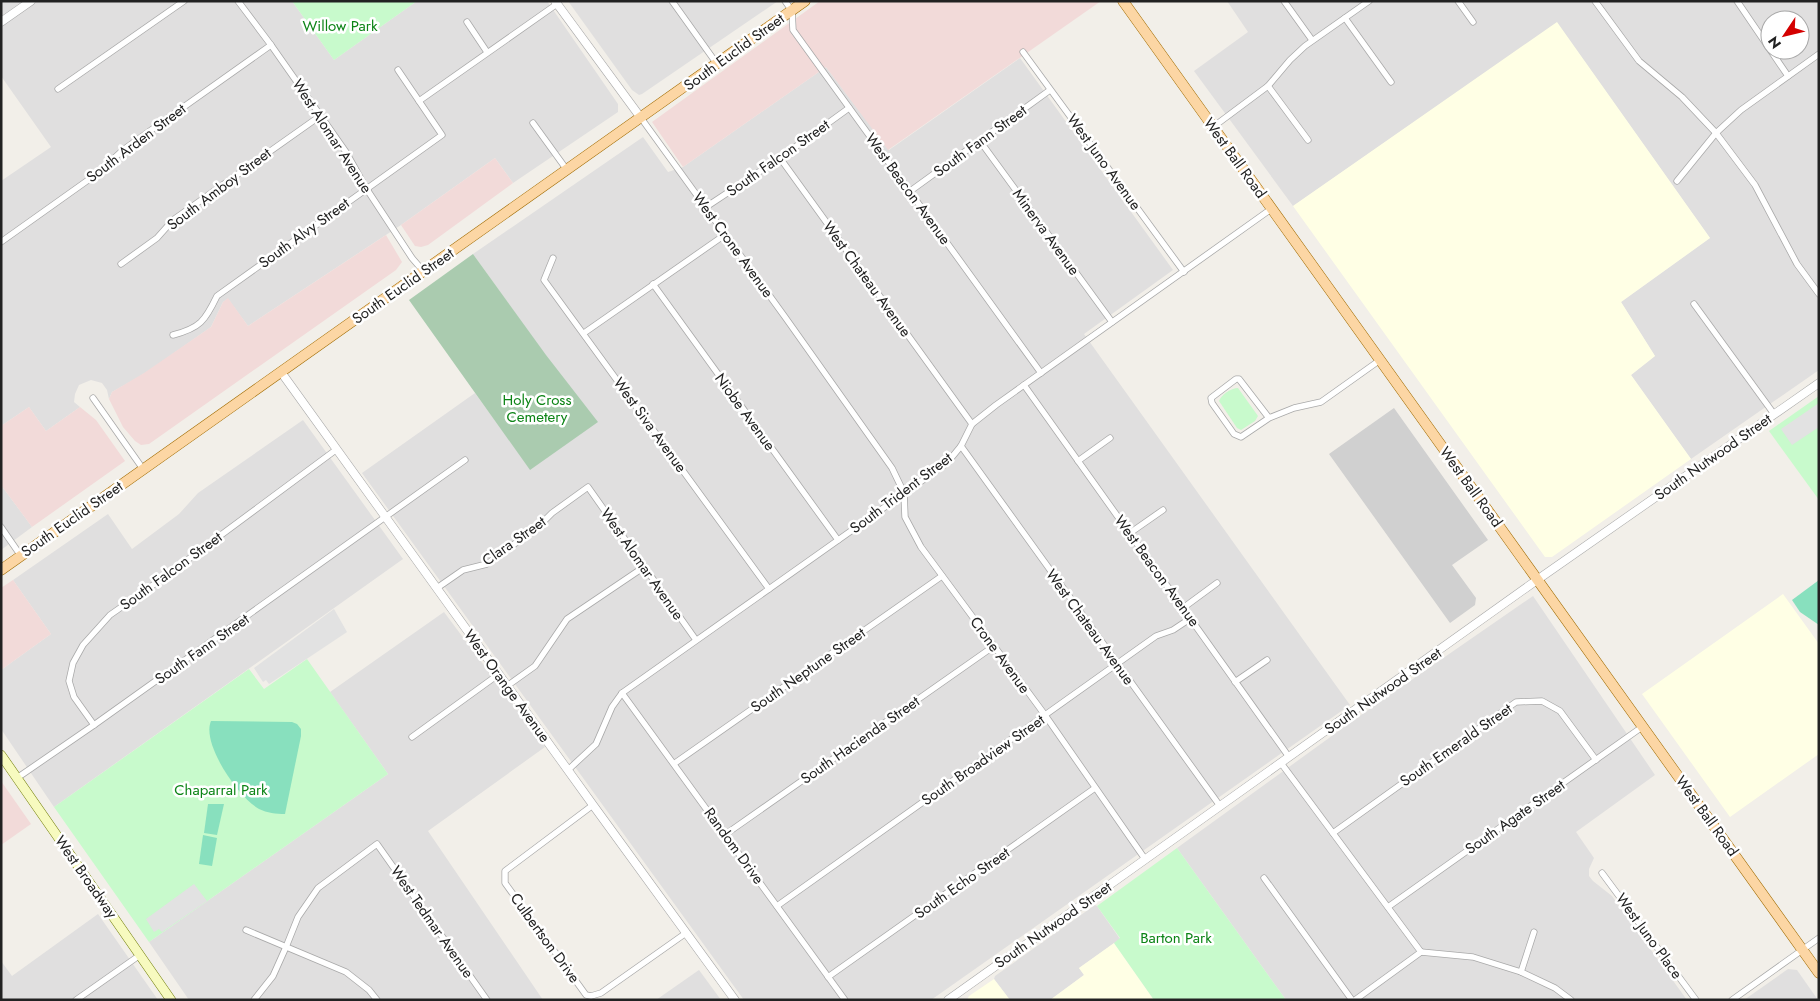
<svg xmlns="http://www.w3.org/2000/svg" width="1820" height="1001" font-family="Jost,sans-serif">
  <rect width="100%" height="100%" fill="#f2efe9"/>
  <!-- residential -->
  <g fill="#e0dfdf" fill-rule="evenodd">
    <path d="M1,1H292L334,60L417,1H547L618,104V112L513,183L495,158L401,225L248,326L228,299L223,302L211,327L144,374L112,392L109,399L107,390L102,383L91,380L79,385L75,394L74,402L80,407L46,431L29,407L1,426V181L51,147L1,76Z"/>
    <path d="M568,1H778L642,94L639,95L632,90Z"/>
    <path d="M1227,1H1819V370L1691,459L1631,375L1655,356L1621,302L1710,238L1557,23L1293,206L1194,71L1248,32ZM1770,20H1800V50H1770Z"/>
    <path d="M1020,58L1173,270L1084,334L1350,705L931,1000H744L362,473L475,393L530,469L597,422L546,356L473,254L643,137L668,172L683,167L826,67L889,150Z"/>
    <path d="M303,420L403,559L54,807L1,729V670L51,634L13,580L108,514L132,549L179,514L198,493Z"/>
    <path d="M1,485L32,527L1,550Z"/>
    <path d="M1533,596L1655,775L1576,832L1594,858L1589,869V876L1593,881L1612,896L1687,1000H1286L1177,848L1358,717Z"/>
    <path d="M444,612L545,747L428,831L543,1000H189L149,942L388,774L330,692Z"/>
    <path d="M1095,905L1097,906L1120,939L1079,968L1084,975L1050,1000H1010L994,979L995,976Z"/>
    <path d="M98,914L158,1000H1V961L12,976Z"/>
    <path d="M1788,969L1797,970L1818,1000H1744Z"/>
    <path d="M699,970L721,1000H656Z"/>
  </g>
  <!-- commercial -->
  <g fill="#f2dad9">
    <path d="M820,1H1101L888,150L826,67L683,167L652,122Z"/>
    <path d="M495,158L513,183L428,245L421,247L415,246L401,225Z"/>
    <path d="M386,235L402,262L396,270L149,444L141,445L135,441L123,427L109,399L112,392L144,373L211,327L223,302L228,298L248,326Z"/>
    <path d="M29,407L46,431L80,407L96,420L125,461L32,527L1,485V426Z"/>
    <path d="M13,580L51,634L1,670V588Z"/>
    <path d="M1,781L31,824L1,845Z"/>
  </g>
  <!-- education -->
  <g fill="#ffffe5">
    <path d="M1557,22L1710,238L1621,302L1655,356L1631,375L1691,459L1552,557H1545L1293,206Z"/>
    <path d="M1783,594L1819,644V754L1730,817L1642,694Z"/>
    <path d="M1114,943L1154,1000H1050L1084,975L1079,968Z"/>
    <path d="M994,979L1010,1000H967L969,996Z"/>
  </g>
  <!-- religious -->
  <path fill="#d0d0d0" d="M1394,408L1488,540L1452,565L1476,598L1475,605L1450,623L1329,454Z"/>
  <!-- cemetery -->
  <path fill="#aacbaf" d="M473,254L546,355L598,422L530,470L409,300Z"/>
  <!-- park -->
  <g fill="#c8facc">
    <path d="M292,1H417L334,60Z"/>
    <path d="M1238,388L1258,416L1255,421L1241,430L1237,428L1219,401C1221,395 1231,388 1238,388Z"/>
    <path d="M1819,396V500L1769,431Z"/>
    <path d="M307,659L388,774L149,942L54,807L249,669L264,689Z"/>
    <path d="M1177,848L1286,1000H1154L1114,943L1120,938L1097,906Z"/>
  </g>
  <!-- pitch -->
  <g fill="#88e0be">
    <path d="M1819,580V625L1800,612L1792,600Z"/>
    <path d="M211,721L292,722L297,724L301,729V736L285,814C276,814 267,813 259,809C239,798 201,744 211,721Z"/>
    <path d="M208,804H224L217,835L204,833Z"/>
    <path d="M203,835L217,838L212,866L199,864Z"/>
  </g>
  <!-- parking -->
  <g fill="#e2e2e2">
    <path d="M1819,403V427L1792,445L1781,429Z"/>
    <path d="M334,609L347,632L269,684L266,680L263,682L254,668Z"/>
    <path d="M194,884L207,901L162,932L159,929L154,932L146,919Z"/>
  </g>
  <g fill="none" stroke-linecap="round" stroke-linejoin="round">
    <defs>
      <g id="minor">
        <path d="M238,1L271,45L346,152L366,188L412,258L424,272"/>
        <path d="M672,1L717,64"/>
        <path d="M785,1L792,11L793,30L1041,373"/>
        <path d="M1284,1L1312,40"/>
        <path d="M1458,1L1473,22"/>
        <path d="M1595,1L1639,61L1682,97L1716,133L1755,185L1797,264L1819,294"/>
        <path d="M1737,1L1788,76"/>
        <path d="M1345,18L1391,82"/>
        <path d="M467,22L487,52"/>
        <path d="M1023,52L1184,272"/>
        <path d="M1268,86L1308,140"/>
        <path d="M58,89L184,1"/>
        <path d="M419,101L557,4"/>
        <path d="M641,118L785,317L892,468L904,493L905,517L921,547L1045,715L1145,859"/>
        <path d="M533,123L567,170"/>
        <path d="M1213,127L1268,86L1290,60L1305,46L1369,1"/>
        <path d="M980,141L1112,322"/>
        <path d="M780,158L972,424"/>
        <path d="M1677,181L1716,133L1741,110L1819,54"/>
        <path d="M909,192L1050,90"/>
        <path d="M706,207L780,158L849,108"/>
        <path d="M1,242L98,173L123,150L271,45"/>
        <path d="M553,258L544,280L769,589"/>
        <path d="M121,264L157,238L173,220L320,116"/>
        <path d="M653,284L838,540"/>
        <path d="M1694,304L1774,414"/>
        <path d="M584,333L726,234"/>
        <path d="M173,335C200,328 205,321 217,296L442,135L398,70"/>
        <path d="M1024,385L1289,757"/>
        <path d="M93,398L143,469"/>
        <path d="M1269,418L1239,379H1236L1211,398L1212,403L1234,434L1241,437L1269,418L1294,408L1321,402L1380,360"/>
        <path d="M961,446L1220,806"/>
        <path d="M1078,461L1110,438"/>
        <path d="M1,527L21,556"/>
        <path d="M1130,533L1163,510"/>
        <path d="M437,588L463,570L487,564L539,526L552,513L588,487L696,640"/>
        <path d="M1183,608L1217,583"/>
        <path d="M1235,682L1267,660"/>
        <path d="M507,686L535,666L567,619L644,567"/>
        <path d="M622,693L845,1000"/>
        <path d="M94,725L74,697L69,681L73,663L83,645L110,615L163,578L337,449"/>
        <path d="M412,737L499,674"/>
        <path d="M675,763L942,576"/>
        <path d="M1281,763L1421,952"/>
        <path d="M568,770L596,744L612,707L622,693L947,463L961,446L972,424L996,405L1271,209"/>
        <path d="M17,778L94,725L465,460"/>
        <path d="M593,805L505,871V883L586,995L591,996L601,993L686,933"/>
        <path d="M1333,833L1516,702L1542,701L1560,711L1596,760"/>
        <path d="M726,834L994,646"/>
        <path d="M1602,873L1696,1000"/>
        <path d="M1264,878L1352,1000"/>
        <path d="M777,906L1156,636L1173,630L1191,618"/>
        <path d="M1388,907L1642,727"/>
        <path d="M246,930L346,972L369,990L377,1000"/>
        <path d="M1421,952L1473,957L1521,972L1555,988L1571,1000"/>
        <path d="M1521,972L1534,932"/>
        <path d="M828,977L1095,788"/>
        <path d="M76,1000L140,955"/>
        <path d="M254,1000L273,976L286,947L298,917L318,888L377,844L487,1000"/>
        <path d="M1355,1000L1421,952"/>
        <path d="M1732,1000L1819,938"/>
      </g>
      <g id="tertiary">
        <path d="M555,1L641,118"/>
        <path d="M1,22L31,1"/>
        <path d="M281,372L593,805L735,1000"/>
        <path d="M948,1000L1537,580L1819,383"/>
      </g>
      <path id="secondary" d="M1,755L171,1000"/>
      <g id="primary">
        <path d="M1123,1L1819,973"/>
        <path d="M1,570L805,1"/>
      </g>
    </defs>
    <!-- minor casing -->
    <use href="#minor" stroke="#a9a9a9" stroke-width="7"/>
    <!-- tertiary casing -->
    <use href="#tertiary" stroke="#a9a9a9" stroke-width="9"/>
    <!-- secondary casing -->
    <use href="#secondary" stroke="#707d05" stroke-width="10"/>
    <!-- primary casing -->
    <use href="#primary" stroke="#a06b00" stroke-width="11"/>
    <!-- minor -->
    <use href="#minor" stroke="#fff" stroke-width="5.5"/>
    <!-- tertiary -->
    <use href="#tertiary" stroke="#fff" stroke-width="8"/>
    <!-- secondary -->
    <use href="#secondary" stroke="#f7fabf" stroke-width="9"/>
    <!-- primary -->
    <use href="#primary" stroke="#fcd6a4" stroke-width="10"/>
  </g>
  <g text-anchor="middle" stroke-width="5" stroke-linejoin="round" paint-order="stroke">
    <!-- park labels -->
    <g font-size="15" fill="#0c8416" stroke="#fff">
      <text x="340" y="31">Willow Park</text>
      <text x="537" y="405">Holy Cross<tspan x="537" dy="17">Cemetery</tspan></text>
      <text x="221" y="795">Chaparral Park</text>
      <text x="1176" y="943">Barton Park</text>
    </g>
    <!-- street labels -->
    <g font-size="15" fill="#222" stroke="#fff">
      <text transform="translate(734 52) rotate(-36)" y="5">South Euclid Street</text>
      <text transform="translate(332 136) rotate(57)" y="5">West Alomar Avenue</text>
      <text transform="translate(980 141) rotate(-36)" y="5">South Fann Street</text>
      <text transform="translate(136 143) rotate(-37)" y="5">South Arden Street</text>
      <text transform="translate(778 158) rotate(-35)" y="5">South Falcon Street</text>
      <text transform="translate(1235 158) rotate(54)" y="5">West Ball Road</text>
      <text transform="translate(1104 162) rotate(54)" y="5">West Juno Avenue</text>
      <text transform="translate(219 189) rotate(-37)" y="5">South Amboy Street</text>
      <text transform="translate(908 189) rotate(54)" y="5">West Beacon Avenue</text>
      <text transform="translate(1046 232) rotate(54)" y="5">Minerva Avenue</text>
      <text transform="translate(304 233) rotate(-36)" y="5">South Alvy Street</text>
      <text transform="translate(733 245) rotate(54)" y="5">West Crone Avenue</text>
      <text transform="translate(867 279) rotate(54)" y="5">West Chateau Avenue</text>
      <text transform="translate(403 286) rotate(-35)" y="5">South Euclid Street</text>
      <text transform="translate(745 412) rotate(54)" y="5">Niobe Avenue</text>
      <text transform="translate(650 425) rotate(54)" y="5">West Siva Avenue</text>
      <text transform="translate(1713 457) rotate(-35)" y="5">South Nutwood Street</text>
      <text transform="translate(1471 487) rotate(54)" y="5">West Ball Road</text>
      <text transform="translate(901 493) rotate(-37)" y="5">South Trident Street</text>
      <text transform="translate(72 519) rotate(-35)" y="5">South Euclid Street</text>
      <text transform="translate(514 541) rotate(-35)" y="5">Clara Street</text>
      <text transform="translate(642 564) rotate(55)" y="5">West Alomar Avenue</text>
      <text transform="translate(171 571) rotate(-36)" y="5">South Falcon Street</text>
      <text transform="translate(1157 571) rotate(54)" y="5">West Beacon Avenue</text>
      <text transform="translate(1090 627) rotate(54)" y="5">West Chateau Avenue</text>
      <text transform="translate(202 649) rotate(-35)" y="5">South Fann Street</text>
      <text transform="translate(1000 655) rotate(54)" y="5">Crone Avenue</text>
      <text transform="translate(808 670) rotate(-35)" y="5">South Neptune Street</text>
      <text transform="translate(507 686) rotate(54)" y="5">West Orange Avenue</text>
      <text transform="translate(1383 691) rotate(-35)" y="5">South Nutwood Street</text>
      <text transform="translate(860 740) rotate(-35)" y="5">South Hacienda Street</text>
      <text transform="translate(1456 745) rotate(-35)" y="5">South Emerald Street</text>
      <text transform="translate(983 760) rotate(-35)" y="5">South Broadview Street</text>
      <text transform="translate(1707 816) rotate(54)" y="5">West Ball Road</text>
      <text transform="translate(1515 817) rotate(-35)" y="5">South Agate Street</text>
      <text transform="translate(734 846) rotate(54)" y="5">Random Drive</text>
      <text transform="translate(86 877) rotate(55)" y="5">West Broadway</text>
      <text transform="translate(962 883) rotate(-35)" y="5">South Echo Street</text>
      <text transform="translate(432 922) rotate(55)" y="5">West Tedmar Avenue</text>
      <text transform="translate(1053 925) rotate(-35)" y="5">South Nutwood Street</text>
      <text transform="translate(1649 936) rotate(54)" y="5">West Juno Place</text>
      <text transform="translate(545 938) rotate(54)" y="5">Culbertson Drive</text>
    </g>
  </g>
  <!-- border -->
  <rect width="1820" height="1001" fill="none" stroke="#222222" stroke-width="5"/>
  <!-- north arrow -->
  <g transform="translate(1785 35) rotate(235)"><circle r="24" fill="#ffffff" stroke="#a7a7a7"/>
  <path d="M0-4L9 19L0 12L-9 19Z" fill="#d40000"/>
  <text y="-8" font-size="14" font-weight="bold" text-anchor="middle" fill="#222222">N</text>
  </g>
</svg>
